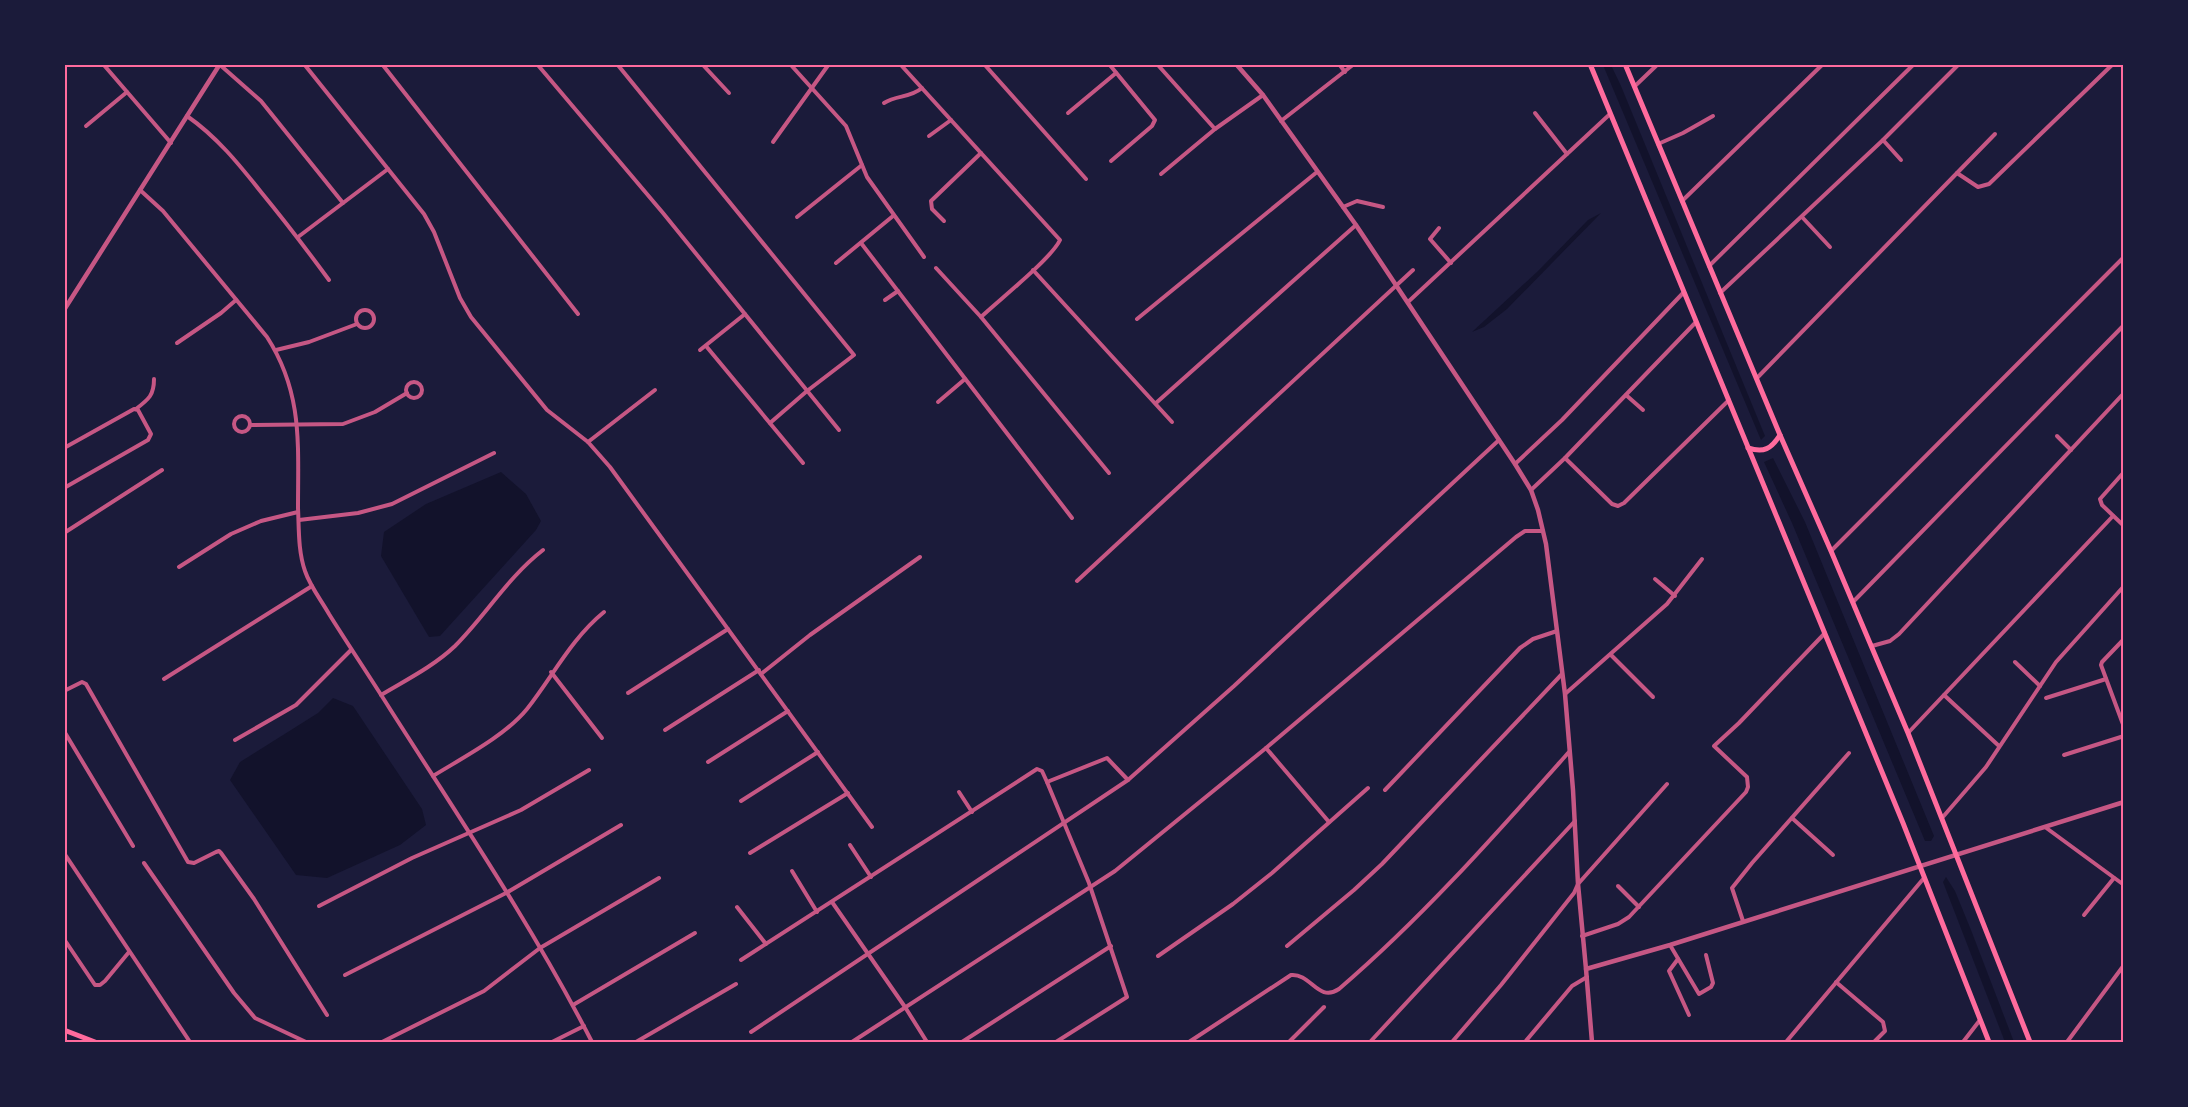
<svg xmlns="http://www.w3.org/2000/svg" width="2188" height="1107" font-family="Mulish,sans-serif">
  <rect width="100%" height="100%" fill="#1b1b3a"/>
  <!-- water -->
  <g fill="#12122b">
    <path d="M1603,65H1611L1621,86L1765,436L1761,440Z"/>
    <path d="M1601,213L1507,309L1484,327L1472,332L1538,271L1588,220Z"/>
    <path d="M1773,458L1805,522L1934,836L1931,841H1925L1792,523L1764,462Z"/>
    <path d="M501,472L526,494L541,521L536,530L440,636L429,637L381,556L384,532L426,504Z"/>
    <path d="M333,698L353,706L422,809L426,825L400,845L327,878L296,875L230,780L240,762L318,713Z"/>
    <path d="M1946,877L1955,891L1971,930L2014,1042H2005L1943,882Z"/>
  </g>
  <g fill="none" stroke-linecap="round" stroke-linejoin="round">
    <!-- minor -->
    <g stroke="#c65784" stroke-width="4">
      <path d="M103,64L171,143"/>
      <path d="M219,64L261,101L343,203"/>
      <path d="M304,64L424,214L434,232L460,298L471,317L547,410L588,442L610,467L872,827"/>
      <path d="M382,64L578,314"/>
      <path d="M537,64L663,213L839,430"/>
      <path d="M617,64L854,355L807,391L770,423"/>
      <path d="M702,64L729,93"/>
      <path d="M790,64L846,126L867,177L924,257"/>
      <path d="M900,64L1060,240C1051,259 999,300 981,317"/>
      <path d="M984,64L1086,179"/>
      <path d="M1109,64L1155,120L1152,126L1111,161"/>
      <path d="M1157,64L1215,129L1263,95"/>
      <path d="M1339,64L1345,72"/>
      <path d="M1635,86L1658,64"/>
      <path d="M884,103C897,95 910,98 922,88"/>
      <path d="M1068,113L1116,73"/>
      <path d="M1535,113L1567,154"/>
      <path d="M187,116C217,137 238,163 261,192C284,220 307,250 329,280"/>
      <path d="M1281,121L1354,64"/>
      <path d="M86,126L127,92"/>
      <path d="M929,136L951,120"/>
      <path d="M1883,140L1901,160"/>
      <path d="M773,142L829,64"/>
      <path d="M1658,144L1683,133L1713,116"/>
      <path d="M1957,173L1995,134"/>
      <path d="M1161,174L1215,129"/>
      <path d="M140,190L163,211L267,337C303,393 298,444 298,508C299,528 298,551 305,571C310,586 321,600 329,614C349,646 370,677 390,709C460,819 533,927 592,1042"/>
      <path d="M1682,201L1823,64"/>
      <path d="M1343,207L1357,201L1383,207"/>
      <path d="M797,217L862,165"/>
      <path d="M1802,217L1830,247"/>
      <path d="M944,221L932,209L931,201L981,153"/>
      <path d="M1439,228L1430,239L1451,263"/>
      <path d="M298,237L388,169"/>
      <path d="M861,243L1072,518"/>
      <path d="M836,263L893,216"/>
      <path d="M1709,266L1914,64"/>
      <path d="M936,268L981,317L1109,473"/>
      <path d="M1033,270L1172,422"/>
      <path d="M1720,293L1883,140L1959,64"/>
      <path d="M885,300L898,291"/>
      <path d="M1408,302L1610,114"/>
      <circle cx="365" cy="319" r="9"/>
      <path d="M1137,319L1317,172"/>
      <path d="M177,343L221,313L236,300"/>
      <path d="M706,346L803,463"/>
      <path d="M276,350L309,342L357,324"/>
      <path d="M700,350L745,314"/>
      <path d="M1757,378L1957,173L1978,187L1989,184L2113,64"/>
      <circle cx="414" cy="390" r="8"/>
      <path d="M1626,395L1643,410"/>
      <path d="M938,402L965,379"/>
      <path d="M1156,403L1356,225"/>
      <path d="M136,409C149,399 154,395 154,379"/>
      <circle cx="242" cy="424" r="8"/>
      <path d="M250,425L343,424L375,412L407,393"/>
      <path d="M2057,436L2071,450"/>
      <path d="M588,442L655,390"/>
      <path d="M64,448L134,409L138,410L151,434L148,440L64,488"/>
      <path d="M1565,458L1612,504L1618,506L1624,503L1729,400"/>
      <path d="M1515,464L1562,420L1684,292"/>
      <path d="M2124,472L2100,499L2102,505L2124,526"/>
      <path d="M1531,490L1565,458L1696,322"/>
      <path d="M299,520L358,513L392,504L494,453"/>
      <path d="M64,533L162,470"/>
      <path d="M1831,551L2124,257"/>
      <path d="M179,567L231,534L261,521L298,512"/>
      <path d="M1655,579L1675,596"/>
      <path d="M1077,581L1413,270"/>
      <path d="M1853,602L2124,325"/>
      <path d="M2124,639L2102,662L2101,665L2124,727"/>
      <path d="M1872,646L1890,641L1899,634L2124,393"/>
      <path d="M1611,655L1653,697"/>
      <path d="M2015,662L2040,686"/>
      <path d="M551,672L602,738"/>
      <path d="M761,674L810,635L920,557"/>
      <path d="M164,679L312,586"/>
      <path d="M64,691L82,682L86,684L188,862L194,863L216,852L219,851L221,853L254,899L327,1015"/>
      <path d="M628,693L728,629"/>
      <path d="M1565,694L1667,604L1702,559"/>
      <path d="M381,695C406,680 434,666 455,646C486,615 508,577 543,550"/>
      <path d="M1944,695L1999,746"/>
      <path d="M2046,698L2106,679"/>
      <path d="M665,730L759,670"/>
      <path d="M64,731L133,846"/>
      <path d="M1908,733L2113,516"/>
      <path d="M235,740L296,705L351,650"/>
      <path d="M1266,748L1329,822"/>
      <path d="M2064,755L2124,736"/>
      <path d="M708,762L788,711"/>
      <path d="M433,776C462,758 505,736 527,709C553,676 571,639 604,612"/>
      <path d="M1047,782L1107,758L1128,780"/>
      <path d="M1385,790L1520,648L1533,639L1557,631"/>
      <path d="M959,792L972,812"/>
      <path d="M741,801L818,752"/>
      <path d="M1792,818L1833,855"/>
      <path d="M1942,818L1986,767L2056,662L2124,586"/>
      <path d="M2045,827L2124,885"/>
      <path d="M850,845L871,877"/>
      <path d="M64,853L190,1042"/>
      <path d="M750,853L848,793"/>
      <path d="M144,863L234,993L255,1018L306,1042"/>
      <path d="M792,871L817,912"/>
      <path d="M1618,886L1639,907"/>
      <path d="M832,902L905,1007L927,1042"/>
      <path d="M319,906L412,858L521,810L589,770"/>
      <path d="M737,907L766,944"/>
      <path d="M2084,915L2114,878"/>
      <path d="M1743,921L1732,888L1752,863L1849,753"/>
      <path d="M1582,936L1618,924L1629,917L1746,792L1748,787L1747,777L1714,746L1739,723L1825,633"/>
      <path d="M64,939L95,985H100L105,981L129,952"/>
      <path d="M1670,945L1699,994L1711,987L1713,983L1706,955"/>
      <path d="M1287,946L1354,890L1382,864L1562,674"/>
      <path d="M1158,956L1233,904L1272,873L1368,788"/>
      <path d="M1678,959L1669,971L1689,1015"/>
      <path d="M741,960L1037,769L1042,771L1047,782L1089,883L1127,997L1056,1042"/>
      <path d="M345,975L506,893L621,825"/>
      <path d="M1836,982L1883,1022L1885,1031L1874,1042"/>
      <path d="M573,1005L695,933"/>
      <path d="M751,1032L1128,780L1234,686L1499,440"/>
      <path d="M382,1042L484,991L540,948L659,878"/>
      <path d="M552,1042L584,1026"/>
      <path d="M636,1042L736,984"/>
      <path d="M852,1042L1115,871L1266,748L1516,537L1525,531H1543"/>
      <path d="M962,1042L1111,946"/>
      <path d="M1189,1042L1291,975C1311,973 1318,1003 1339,989C1423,917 1496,834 1569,752"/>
      <path d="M1289,1042L1324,1007"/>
      <path d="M1370,1042L1575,821"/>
      <path d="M1452,1042L1501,985L1574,893L1578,884L1667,784"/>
      <path d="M1525,1042L1572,986L1587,977"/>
      <path d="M1786,1042L1924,878"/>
      <path d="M1963,1042L1980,1020"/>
      <path d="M2067,1042L2124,965"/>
    </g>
    <!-- tertiary -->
    <g stroke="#c65784" stroke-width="4.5">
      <path d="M1236,64L1263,95L1356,225L1515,464L1531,490L1538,510L1546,544L1565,694L1573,790L1578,884L1586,969"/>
      <path d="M64,310L220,64"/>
      <path d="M1592,1042L1586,969L1670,945L2124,802"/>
    </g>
    <!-- secondary -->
    <g stroke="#ff6b9d" stroke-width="5">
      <path d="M1590,64L1903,823L1989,1042"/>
      <path d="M1625,64L1780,435L1831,551L1908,733L2030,1042"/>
      <path d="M1748,448C1764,453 1771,449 1780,435"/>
      <path d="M64,1030L95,1042"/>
    </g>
  </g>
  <!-- border -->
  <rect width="2188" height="1107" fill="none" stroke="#1b1b3a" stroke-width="132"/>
  <rect x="66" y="66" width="2056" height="975" fill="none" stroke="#ff6b9d" stroke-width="2"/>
</svg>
